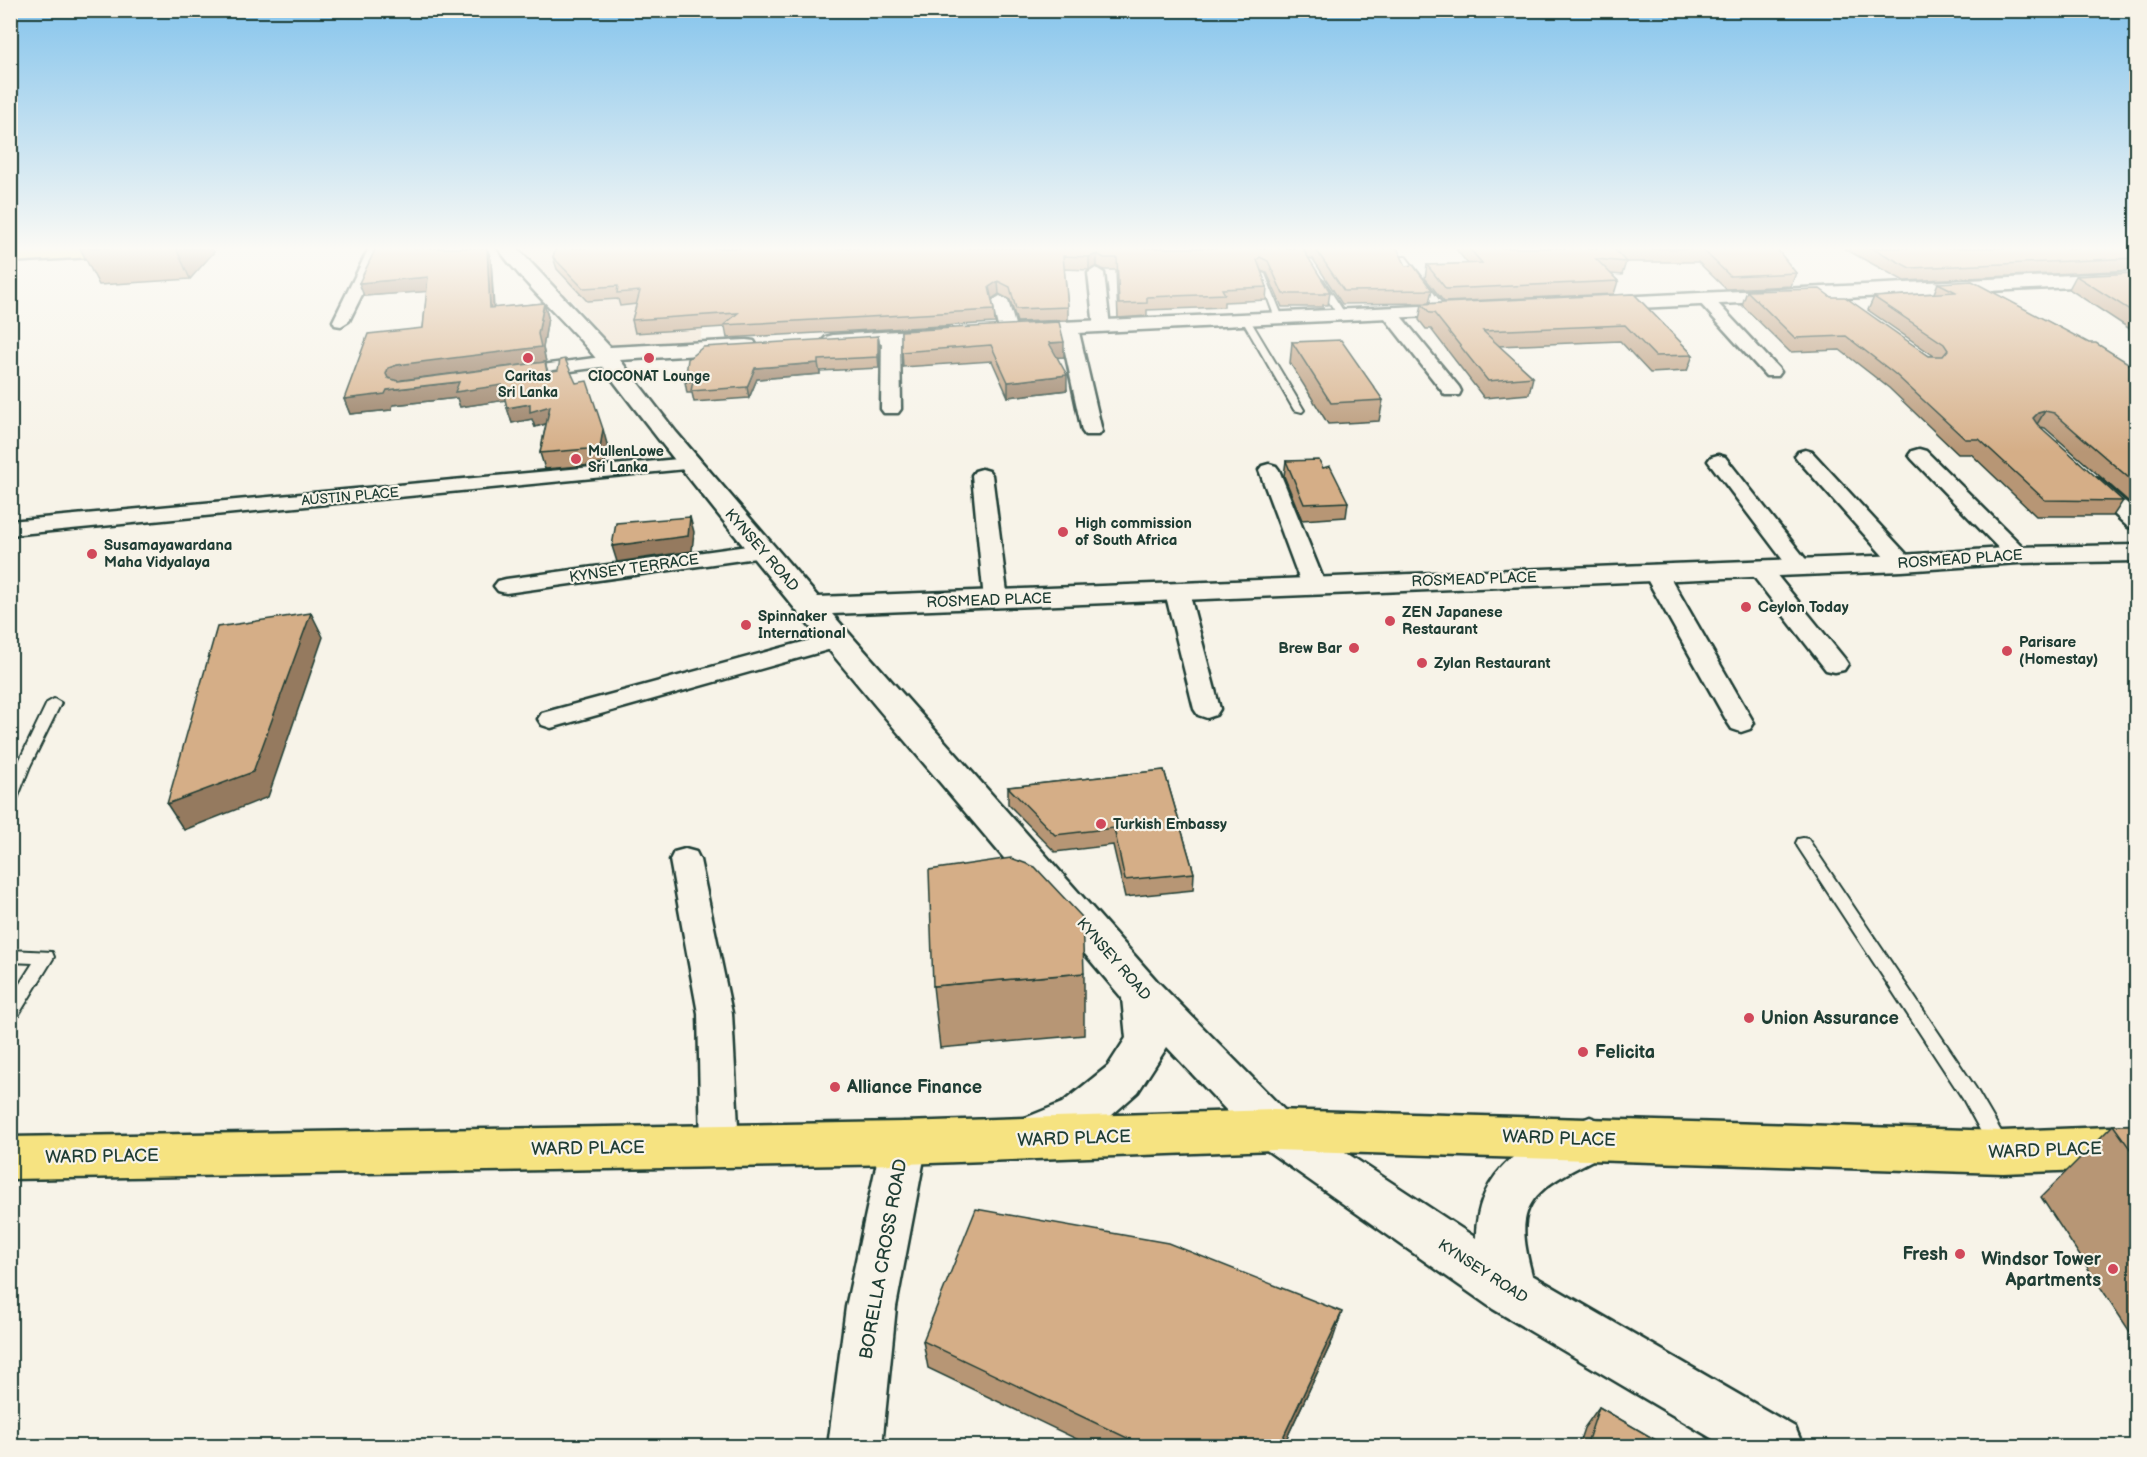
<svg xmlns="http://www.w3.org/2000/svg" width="2147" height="1457" font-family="'Balsamiq Sans',sans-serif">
  <rect width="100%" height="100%" fill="#f7f3e8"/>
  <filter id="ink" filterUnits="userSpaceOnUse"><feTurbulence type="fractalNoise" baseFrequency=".0167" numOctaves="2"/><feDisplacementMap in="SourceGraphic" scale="12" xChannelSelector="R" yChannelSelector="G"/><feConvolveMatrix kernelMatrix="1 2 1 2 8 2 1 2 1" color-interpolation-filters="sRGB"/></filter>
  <g filter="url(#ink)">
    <!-- built -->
    <path fill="#eddecb" d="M521,248H708L709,279L700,342L613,347L573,302L543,276Z"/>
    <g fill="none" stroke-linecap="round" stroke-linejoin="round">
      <defs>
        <g id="lane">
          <path d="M1400,257H1406L1446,309V313H1440L1400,261Z"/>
          <path d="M1258,272L1265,274L1283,318L1282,320L1275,318Z"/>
          <path d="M1317,280H1323L1346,315L1345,317H1339L1316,282Z"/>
          <path d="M1246,317L1250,320L1304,410L1302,412L1294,410L1242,320Z"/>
          <path d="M54,699L61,703L30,766L17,799L10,804V780L47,703Z"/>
          <path d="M1803,838L1808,839L1975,1087L2006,1140L2008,1146L2006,1152L1999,1154L1992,1152L1963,1099L1798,847L1796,843L1798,839Z"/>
          <path d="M10,950L52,952L54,957L16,1019L10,1021V999L33,963L10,962Z"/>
        </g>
        <g id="street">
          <path d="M369,248H385L349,321L341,326L335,325L333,321Z"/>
          <path d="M1096,268L1104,273L1110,327L1108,331H1096L1094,327L1088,273Z"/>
          <path d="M1705,294L1711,296L1778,368L1781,372L1778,376H1766L1699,302L1697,299Z"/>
          <path d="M1000,296L1008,301L1017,331L1014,335H1002L999,331L992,301Z"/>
          <path d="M1389,308L1395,309L1459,387L1461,391L1459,395H1445L1381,313Z"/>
          <path d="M1069,323L1075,324L1078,328L1102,431L1099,435H1085L1082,431L1060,328L1063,324Z"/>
          <path d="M891,332L897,333L900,337L901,409L898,413H884L881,409L882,337L885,333Z"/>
          <path d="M609,356L615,357L618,361L615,365L512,379L506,378L503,374L506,370L512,369Z"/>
          <path d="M1919,449L1926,451L2026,550L2029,555L2026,560L2018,562L2010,560L1912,459L1909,455L1912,451Z"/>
          <path d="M1805,450L1812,452L1910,558L1913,563L1910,568L1902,570L1894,568L1798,460L1795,456L1798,452Z"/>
          <path d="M1718,455L1725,457L1808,562L1811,567L1808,572L1800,574L1792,572L1708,461L1711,457Z"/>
          <path d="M689,458L696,460L699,464L696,468L10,535V521Z"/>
          <path d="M1269,464L1276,466L1279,470L1326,586L1322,591L1314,593L1306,591L1302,586L1259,470L1262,466Z"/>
          <path d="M982,469L989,471L992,475L1008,600L1004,605L996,607L988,605L984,600L972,475L975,471Z"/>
          <path d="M2092,477L2099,479L2136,511V528L2128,527L2085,487L2082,483L2085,479Z"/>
          <path d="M762,544L770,546L773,551L770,556L506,593L498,591L494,586L498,581L506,579Z"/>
          <path d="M1759,561L1767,563L1844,658L1848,664L1844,670L1835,672L1826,670L1747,568L1751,563Z"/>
          <path d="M1655,565L1663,567L1667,572L1754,723L1750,729L1741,732L1732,729L1728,723L1643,572L1647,567Z"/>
          <path d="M1177,585L1185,587L1189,592L1220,709L1216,715L1207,718L1198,715L1194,709L1165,592L1169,587Z"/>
          <path d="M840,632L849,634L852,639L849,644L551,728L542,725L538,719L542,713Z"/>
          <path d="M685,849L696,852L700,860L732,1013L739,1146L733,1158L720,1163L707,1158L701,1146L698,1013L670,860L674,852Z"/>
        </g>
        <g id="secondary">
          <path d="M498,248H517L610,347L746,340L754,341L757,346L754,351L746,352L620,360L676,432L818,597L1902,555L2018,547L2136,545V561L2018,563L1902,571L832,614L1157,981L1290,1116L1476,1238C1476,1167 1531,1139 1590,1117L1606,1123L1613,1138C1604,1156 1596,1158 1579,1167C1522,1196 1516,1215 1532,1275L1795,1427L1803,1446H1725L1493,1309L1258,1144L1167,1047L1138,1092L1094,1131L1036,1154L1020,1148L1013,1134L1020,1120L1062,1103L1108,1066L1126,1038L1122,998C946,788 765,581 599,362C568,322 527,289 498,248Z"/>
          <path d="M2136,272V284L1597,310L1590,308L1587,304L1590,300L1597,298Z"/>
          <path d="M1465,304L1472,306L1475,310L1472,314L1016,336L1009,334L1006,330L1009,326L1016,324Z"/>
          <path d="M946,328L953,330L956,334L953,338L833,347L826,345L822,341L826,337L833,335Z"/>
          <path d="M904,1122L920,1128L927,1143L896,1307L882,1446H828L846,1307L881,1143L888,1128Z"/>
        </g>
        <path id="primary" d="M1274,1110L2003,1131L2136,1126V1168L2003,1173L1274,1150L904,1164L10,1179V1137L904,1122Z"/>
        <path id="highway" d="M55,248H149L146,252L140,254L10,262V250Z"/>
      </defs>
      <!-- lane casing -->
      <use href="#lane" stroke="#1f3d34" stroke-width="4"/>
      <!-- street casing -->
      <use href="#street" stroke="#1f3d34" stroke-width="5"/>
      <!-- secondary casing -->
      <use href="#secondary" stroke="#1f3d34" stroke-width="5"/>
      <!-- primary casing -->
      <use href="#primary" stroke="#1f3d34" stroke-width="5"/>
      <!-- highway casing -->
      <use href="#highway" stroke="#1f3d34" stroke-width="5"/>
      <!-- lane -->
      <use href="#lane" fill="#f7f3e8" fill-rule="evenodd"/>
      <!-- street -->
      <use href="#street" fill="#f7f3e8" fill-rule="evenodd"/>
      <!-- secondary -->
      <use href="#secondary" fill="#f7f3e8" fill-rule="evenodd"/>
      <!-- primary -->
      <use href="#primary" fill="#f6e381" fill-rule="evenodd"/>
      <!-- highway -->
      <use href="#highway" fill="#f6e381" fill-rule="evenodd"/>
    </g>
    <!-- wall -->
    <g fill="#b79674" stroke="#1f3d34" stroke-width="1.5" fill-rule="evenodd">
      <path d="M80,248H212L214,252L190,279L99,285Z"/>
      <path d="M487,248L491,260L494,308L544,303L548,317L543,348L546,362H545L548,372L576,383L607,444L605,464L545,469L540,453L546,424L535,427L532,419L512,423L505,400L460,407L457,398L393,405L391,410L350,414L344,399L423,328L427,291L364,296ZM519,365L399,381L402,380Z"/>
      <path d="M556,248H1397L1406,266L1432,290L1429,303L1342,304L1313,259L1308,258L1330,292L1328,305H1323V307H1282L1267,273L1261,271L1267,287L1266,300L1224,302V307L1147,310V316L1118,318L1116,270H1104L1097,266L1089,270L1064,269L1068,307V320L1017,322L1010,300L999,294L992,299L994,310L995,323L727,338L725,327L635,333L632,320L637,304L620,306L618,299L587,301L557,269L553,257Z"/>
      <path d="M1455,248H1776L1796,273L1791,286L1726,289L1698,262H1626L1622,275L1611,274L1618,281L1614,294L1444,302L1425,278L1427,265L1468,264Z"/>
      <path d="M1843,248H2136V270L1904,281Z"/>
      <path d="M2136,273V333L2069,289L2076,276Z"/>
      <path d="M1938,283L2136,368V508L2045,428L2039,427L2123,501L2113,516H2036L1971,454H1958L1889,388L1840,350L1790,352L1742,305L1747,291L1831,297L1929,356H1934L1868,310L1874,297L1934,293Z"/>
      <path d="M1634,294L1693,355L1687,371L1650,373L1620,341L1499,346L1533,377L1529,394L1484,398L1431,329H1426L1419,320L1422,304Z"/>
      <path d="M901,331L1064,357H1057L1067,390L1008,397L992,361L903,367Z"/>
      <path d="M878,336L880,347L879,368L820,371V374L757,379L749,398L694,402L692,393H687L685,382Z"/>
      <path d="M1292,342L1383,400L1379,421L1328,424L1290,363Z"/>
      <path d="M1286,461L1323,468L1348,502L1346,517L1302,520L1284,476Z"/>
      <path d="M1164,770L1194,873L1193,890L1125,897L1113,845L1055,852L1008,804V787Z"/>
      <path d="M1084,973V1035L940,1048L933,986Z"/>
      <path d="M2113,1125H2136V1341L2041,1197Z"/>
      <path d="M1333,1339L1283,1446H1091L928,1368L923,1341Z"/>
      <path d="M1599,1407L1666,1446H1578L1584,1428Z"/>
    </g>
    <!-- shaded-wall -->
    <g fill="#957a5e" stroke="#1f3d34" stroke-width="1.5">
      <path d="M176,248H212L214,252L190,279Z"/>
      <path d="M487,248L491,260L494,322L490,308Z"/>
      <path d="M1097,254V266L1089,270V257Z"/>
      <path d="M428,277L433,291L364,296L359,283Z"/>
      <path d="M998,281L999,294L990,300L989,287Z"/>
      <path d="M544,303L548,317L543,348L546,362H545L551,387L545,362L402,380L394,383L392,389L386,374L388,368L397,365L538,334Z"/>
      <path d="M878,336L880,347L879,368L878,357Z"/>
      <path d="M1064,342V357L1049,358V343Z"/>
      <path d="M818,363L820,374L757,379L749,398L747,387L755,368Z"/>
      <path d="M1067,375V390L1008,397V382Z"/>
      <path d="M459,382L502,385L507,400L460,407L457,398L393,405L391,410L350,414L344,399L387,390Z"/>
      <path d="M530,404L550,406L555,421L535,427L532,419L512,423L507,408Z"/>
      <path d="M2045,411L2036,426L2033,418L2038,413Z"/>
      <path d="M603,429L607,444L605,464L600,448Z"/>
      <path d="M690,517L694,532L692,551L617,562L612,546Z"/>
      <path d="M311,613L323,637L268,797L184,830L167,804Z"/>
      <path d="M1342,1312L1333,1339L1283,1446H1279Z"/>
    </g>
    <!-- building -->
    <g fill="#d5ae87" stroke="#1f3d34" stroke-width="1.5">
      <path d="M376,248H487L490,308L544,303L538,334L541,347L397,365L388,368L386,374L388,378L398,381L545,362L547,372L558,370L560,360L565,359L576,383L587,381L603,429L600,448L540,453L550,406L530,412V404L507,408L502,385L455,392L459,382L387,390L385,394L344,399L368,334L423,328L428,277L359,283Z"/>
      <path d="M556,248H1305L1304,251L1330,292H1324L1325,294H1283L1268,261L1260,257L1257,260L1267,287L1222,289L1225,294L1147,297V303L1119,304L1117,258H1104L1097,254L1089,257L1063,256L1068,307L1016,309L1010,287L998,281L989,287L994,310L724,325L738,313L632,320L640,291L617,293L618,286L583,288L553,257Z"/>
      <path d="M1315,248H1397L1406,266L1413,265L1432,290L1344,291Z"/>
      <path d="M1469,248H1776L1796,273L1730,276L1702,249H1614L1626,262L1596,259L1618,281L1446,289L1427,265L1482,263Z"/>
      <path d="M1872,248H2136V258L1910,268Z"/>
      <path d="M2136,273V314L2076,276Z"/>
      <path d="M1972,281L2089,343H2096L2136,368V484L2054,413L2045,411L2038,413L2033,418L2037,424L2123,501L2045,500L1979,439H1965L1895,374L1846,336L1795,338L1747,291L1820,289L1831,297H1845L1929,356H1943L1948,350L1944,344L1874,297L1956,292L1938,283Z"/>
      <path d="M1634,294L1693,355L1655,356L1625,325L1483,331L1533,377L1488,381L1434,313H1430L1422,304Z"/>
      <path d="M1059,322L1064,342L1049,343L1067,375L1008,382L991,345L901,352V331Z"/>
      <path d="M878,336V357L818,360V363L755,368L747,387L691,391L693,381L685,382L688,359L703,347Z"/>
      <path d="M1341,340L1383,400L1331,403L1292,342Z"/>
      <path d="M1319,460L1323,468L1330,466L1348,502L1304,504L1286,461Z"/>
      <path d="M690,517L688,536L612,546L616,523Z"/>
      <path d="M311,613L253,772L167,804L217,627Z"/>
      <path d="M1164,770L1194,873L1125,880L1114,828L1055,835L1008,787Z"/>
      <path d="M1011,858L1035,867L1082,917L1084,973L933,986L929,870Z"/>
      <path d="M2113,1125H2136V1157Z"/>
      <path d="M976,1209L1168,1243L1342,1312L1279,1446H1144L923,1341Z"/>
      <path d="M1599,1407L1666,1446H1586Z"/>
    </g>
  </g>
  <!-- sky -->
  <linearGradient id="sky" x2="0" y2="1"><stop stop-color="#85c4ec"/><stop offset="0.55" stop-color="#fbfaf5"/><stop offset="1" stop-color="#fbfaf5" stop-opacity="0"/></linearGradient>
  <rect width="2147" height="452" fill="url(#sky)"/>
  <!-- markers -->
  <g fill="#d1495b" stroke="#f7f3e8" stroke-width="2">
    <circle cx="528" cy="358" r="6"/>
    <circle cx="649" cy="358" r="6"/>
    <circle cx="576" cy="459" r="6"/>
    <circle cx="1063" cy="532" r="6"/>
    <circle cx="92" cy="554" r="6"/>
    <circle cx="1746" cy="607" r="6"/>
    <circle cx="1390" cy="621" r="6"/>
    <circle cx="746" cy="625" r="6"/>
    <circle cx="1354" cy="648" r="6"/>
    <circle cx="2007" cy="651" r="6"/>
    <circle cx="1422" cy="663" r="6"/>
    <circle cx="1101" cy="824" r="6"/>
    <circle cx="1749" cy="1018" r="6"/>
    <circle cx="1583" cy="1052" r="6"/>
    <circle cx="835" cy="1087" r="6"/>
    <circle cx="1960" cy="1254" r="6"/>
    <circle cx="2113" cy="1269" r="6"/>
  </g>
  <g text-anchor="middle" stroke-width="4.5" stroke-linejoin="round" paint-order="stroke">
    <!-- far-poi labels -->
    <g font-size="14" font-weight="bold" fill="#1f3d34" stroke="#f7f3e8">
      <text x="528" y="381">Caritas<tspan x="528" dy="16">Sri Lanka</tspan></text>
      <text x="649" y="381">CIOCONAT Lounge</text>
      <text x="588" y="456" text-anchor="start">MullenLowe<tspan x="588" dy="16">Sri Lanka</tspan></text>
    </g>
    <!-- far-street labels -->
    <g font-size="14" fill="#1f3d34" stroke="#f7f3e8">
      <text transform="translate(350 496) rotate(-5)" y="5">AUSTIN PLACE</text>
    </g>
    <!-- poi labels -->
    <g font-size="15" font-weight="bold" fill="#1f3d34" stroke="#f7f3e8" text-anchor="start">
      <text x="1075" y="528">High commission<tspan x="1075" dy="17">of South Africa</tspan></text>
      <text x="104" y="550">Susamayawardana<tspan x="104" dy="17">Maha Vidyalaya</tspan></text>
      <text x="1758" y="612">Ceylon Today</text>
      <text x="1402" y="617">ZEN Japanese<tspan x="1402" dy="17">Restaurant</tspan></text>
      <text x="758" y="621">Spinnaker<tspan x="758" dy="17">International</tspan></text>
      <text x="2019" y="647">Parisare<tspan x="2019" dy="17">(Homestay)</tspan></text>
      <text x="1342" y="653" text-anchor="end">Brew Bar</text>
      <text x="1434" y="668">Zylan Restaurant</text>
      <text x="1113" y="829">Turkish Embassy</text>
    </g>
    <!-- street labels -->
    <g font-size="15" fill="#1f3d34" stroke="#f7f3e8">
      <text transform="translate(762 550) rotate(49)" y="5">KYNSEY ROAD</text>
      <text transform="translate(1960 559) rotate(-4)" y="5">ROSMEAD PLACE</text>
      <text transform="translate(634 568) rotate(-8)" y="5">KYNSEY TERRACE</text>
      <text transform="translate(1474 579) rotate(-2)" y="5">ROSMEAD PLACE</text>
      <text transform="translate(989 600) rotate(-2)" y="5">ROSMEAD PLACE</text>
      <text transform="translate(1114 959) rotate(49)" y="5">KYNSEY ROAD</text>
      <text transform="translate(1483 1271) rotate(33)" y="5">KYNSEY ROAD</text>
    </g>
    <!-- near-poi labels -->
    <g font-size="18" font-weight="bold" fill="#1f3d34" stroke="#f7f3e8" text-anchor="start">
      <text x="1761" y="1024">Union Assurance</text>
      <text x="1595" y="1058">Felicita</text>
      <text x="847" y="1093">Alliance Finance</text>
      <text x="1948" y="1260" text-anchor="end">Fresh</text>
      <text x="2101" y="1265" text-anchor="end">Windsor Tower<tspan x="2101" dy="21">Apartments</tspan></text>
    </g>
    <!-- near-street labels -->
    <g font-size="18" fill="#1f3d34" stroke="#f7f3e8">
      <text transform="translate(1074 1138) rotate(-2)" y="6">WARD PLACE</text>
      <text transform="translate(1559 1138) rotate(2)" y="6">WARD PLACE</text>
      <text transform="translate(588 1148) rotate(-1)" y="6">WARD PLACE</text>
      <text transform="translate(2045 1150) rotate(-2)" y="6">WARD PLACE</text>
      <text transform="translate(102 1156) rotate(-1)" y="6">WARD PLACE</text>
      <text transform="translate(883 1259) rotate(-80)" y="6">BORELLA CROSS ROAD</text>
    </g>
  </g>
  <!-- margin -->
  <rect width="2147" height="1457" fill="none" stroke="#f7f3e8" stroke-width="36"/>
  <rect x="18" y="18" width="2111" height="1421" fill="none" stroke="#1f3d34" stroke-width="2" filter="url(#ink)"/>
</svg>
